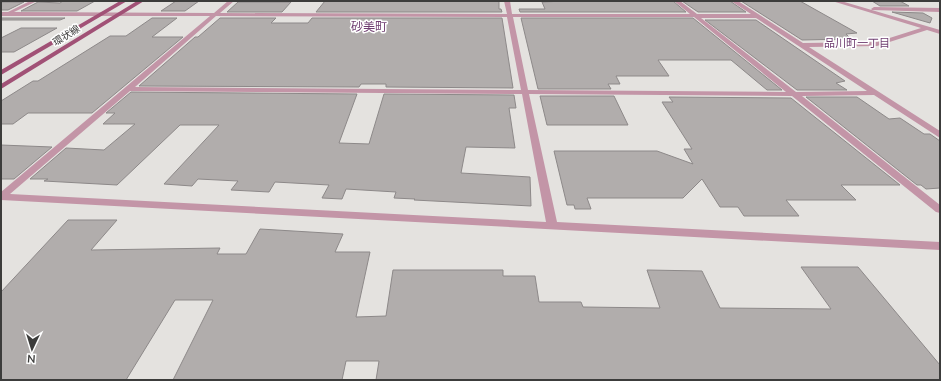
<svg xmlns="http://www.w3.org/2000/svg" width="941" height="381" font-family="Mulish,'Noto Sans JP',sans-serif">
  <rect width="100%" height="100%" fill="#e4e2df"/>
  <!-- building -->
  <g fill="#b1adac" stroke="#8d8989">
    <path d="M63,1H95L77,11H21L38,2L60,3Z"/>
    <path d="M176,1H199L185,11H161Z"/>
    <path d="M325,1H499V9H501L502,12H316Z"/>
    <path d="M565,1H673L686,12H520L519,9H545L542,2Z"/>
    <path d="M682,1H730L746,12H698Z"/>
    <path d="M741,1H800L857,33L846,34L849,37H846L850,39L802,40Z"/>
    <path d="M872,1H900L909,6H880Z"/>
    <path d="M1,2H24L8,10H1Z"/>
    <path d="M238,2H291L282,12H227Z"/>
    <path d="M892,12L923,13L932,18L930,23Z"/>
    <path d="M1,18H65L60,20H1Z"/>
    <path d="M152,18H177L152,37H183L92,113H28L13,124H1V101L33,81H38L110,36H126Z"/>
    <path d="M220,18H276L271,23H308L312,18H502L513,88L386,87V84H361L359,87L139,86L195,37H198Z"/>
    <path d="M521,18H693L782,90H767L731,60H658L669,76H616L620,84H608L611,89H538Z"/>
    <path d="M705,20H756L845,81L836,83L847,90H797Z"/>
    <path d="M21,28H57L14,52H1V38Z"/>
    <path d="M131,92L357,94L339,143L369,144L384,94L514,95L516,108H509L515,148L466,147L461,173L530,177L531,206L414,200L415,199L394,198L396,192L346,189L342,199L322,198L329,185L275,182L269,192L231,190L238,181L198,179L192,186L164,184L219,125H180L117,185L44,181L48,179H30L66,148L104,150L135,124H103L115,113H106Z"/>
    <path d="M540,96H614L628,125H547Z"/>
    <path d="M669,97L791,98L900,185H841L856,200H786L799,216H744L738,207H720L702,179L683,198H587L591,209H575L574,205H567L554,151H657L693,164L684,149H692L662,102H673Z"/>
    <path d="M806,97H857L889,119L900,118L924,134H930L940,141V188L926,189L921,185H917Z"/>
    <path d="M1,145L52,147L14,179H1Z"/>
    <path d="M68,220H117L91,250L220,248L217,254H246L260,229L343,234L335,252H370L356,317L386,316L393,270H503V276H535L539,302H581L583,307L660,308L647,270L702,271L720,308L831,309L801,267H858L940,365V380H376L379,361H346L342,380H173L213,300H175L126,380H1V292Z"/>
  </g>
  <g fill="none" stroke-linecap="round" stroke-linejoin="round">
    <!-- minor -->
    <g fill="#c395a7" fill-rule="evenodd">
      <path d="M30,1H37L14,12L214,13L228,1H234L220,13L507,14L504,1H510L512,14H690L674,1H680L697,14H751L731,1H738L803,43L877,42L921,28L832,1H841L940,30V34L927,30L877,46L809,47L940,131V138L874,95L802,96L940,205V213L936,212L792,96L529,94L557,222L940,242V250L1,200V192L210,16H1V12H8ZM216,16L507,17L521,90L135,87ZM513,17H694L786,92L528,90ZM701,18H756L867,91L796,92ZM130,91L522,94L546,222L10,194Z"/>
      <path d="M874,7L940,8V12L872,10L871,9Z"/>
    </g>
    <!-- major -->
    <g fill="#a15176" fill-rule="evenodd">
      <path d="M120,1H127L1,75V70Z"/>
      <path d="M137,1H144L1,89V84Z"/>
    </g>
  </g>
  <g text-anchor="middle" stroke-width="3" stroke-linejoin="round" paint-order="stroke">
    <!-- far-street labels -->
    <g font-size="10" fill="#3c3c3b" stroke="#fff">
      <text transform="translate(66 35) rotate(-32)" y="4">環状線</text>
    </g>
    <!-- far-neighbourhood labels -->
    <g font-size="11" fill="#6f3e71" stroke="#fff">
      <text x="857" y="47">品川町一丁目</text>
    </g>
    <!-- far-quarter labels -->
    <g font-size="12" fill="#6f3e71" stroke="#fff">
      <text x="369" y="31">砂美町</text>
    </g>
  </g>
  <!-- border -->
  <rect width="941" height="381" fill="none" stroke="#3c3c3b" stroke-width="4"/>
  <!-- north arrow -->
  <g transform="translate(32 349) rotate(184)" stroke="#ffffff" stroke-width="3" paint-order="stroke">
  <path d="M0-3L7 15L0 10L-7 15Z" fill="#3c3c3b"/>
  <text y="-6" font-size="11" font-weight="bold" text-anchor="middle" fill="#3c3c3b">N</text>
  </g>
</svg>
